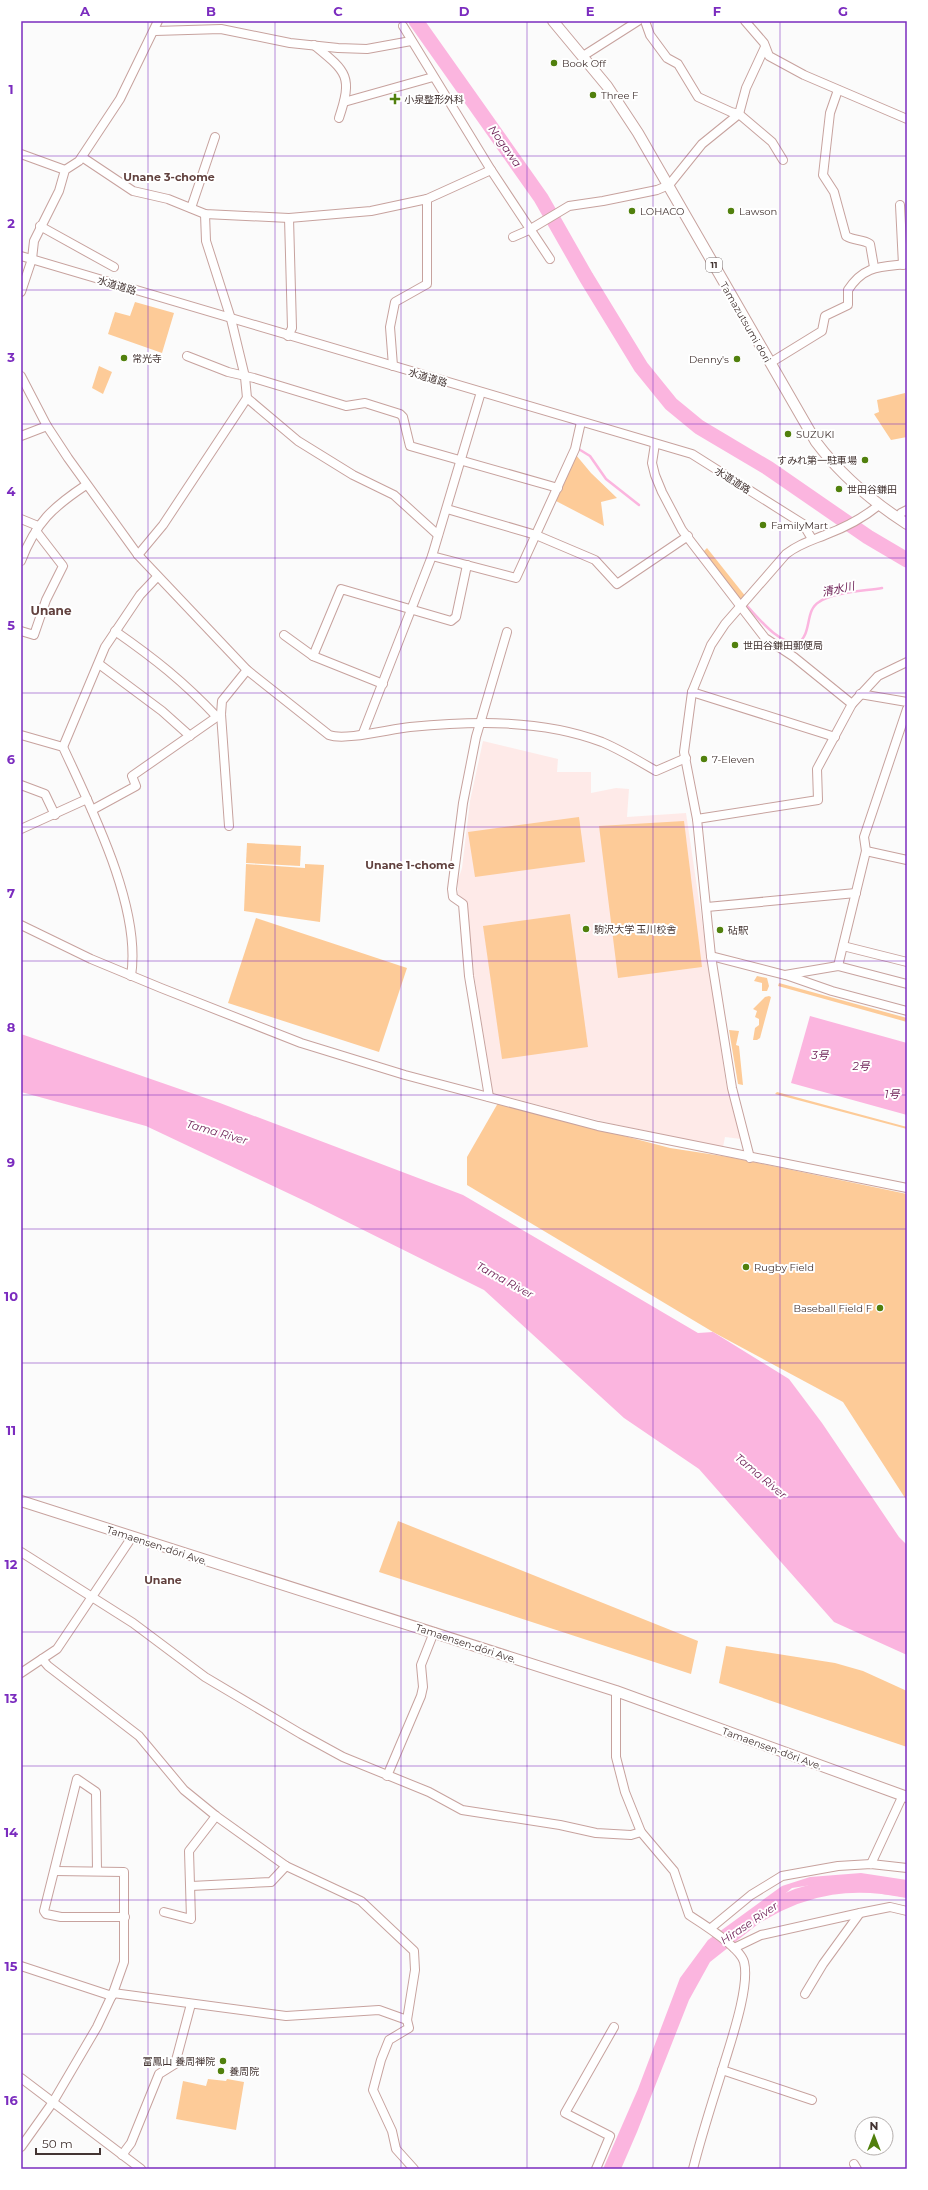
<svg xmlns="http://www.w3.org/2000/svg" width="928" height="2190" font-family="Montserrat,'Noto Sans JP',sans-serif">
  <rect width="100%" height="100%" fill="#fbfbfb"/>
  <!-- built -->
  <path fill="#feeae8" d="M483,741L558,759L557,772H591V793L616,788L629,789L627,817L686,813L726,1083L741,1139L725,1137L723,1147L604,1122L493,1093L474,975L467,902L458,894V880L462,868L470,801Z"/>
  <!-- green -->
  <g fill="#fdcb98">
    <path d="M135,302L174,313L162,353L108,334L115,312L130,316Z"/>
    <path d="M99,366L112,372L103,394L92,388Z"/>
    <path d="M905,393L907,406V437L891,440L874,414L879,412L877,400Z"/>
    <path d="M576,455L591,473L617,498L601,502L604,526L556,501Z"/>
    <path d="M707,548L746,597L740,605L702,553Z"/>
    <path d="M579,817L585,862L475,877L468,832Z"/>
    <path d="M684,821L702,967L618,978L599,826Z"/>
    <path d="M247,843L301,846L300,866L246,863Z"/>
    <path d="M246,864L305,868V864L324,865L320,922L244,911Z"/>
    <path d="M570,914L588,1047L502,1059L483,926Z"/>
    <path d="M256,918L407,968L379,1052L228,1003Z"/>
    <path d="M757,976L767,978L769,986L767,991H762V983L754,981Z"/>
    <path d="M779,983L907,1018V1022L778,986Z"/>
    <path d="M769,996L771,997L760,1038L757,1040H753L755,1028L759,1025V1019L755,1017L757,1011L753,1009L765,997Z"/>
    <path d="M729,1030L739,1031L736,1045L739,1046L743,1085L738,1084Z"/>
    <path d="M777,1092L907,1127V1129L775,1094Z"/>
    <path d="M498,1103L670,1148L729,1157L907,1194V1501L843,1402L713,1332L467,1185V1157Z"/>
    <path d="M398,1521L698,1641L691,1674L379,1572Z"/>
    <path d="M726,1646L835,1663L863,1671L907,1691V1747L719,1683Z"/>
    <path d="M208,2079L226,2081L227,2079L244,2082L236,2130L176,2119L183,2081L206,2086Z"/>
  </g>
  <!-- water -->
  <g fill="#fbb5df">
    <path d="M810,1016L907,1043V1115L791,1083Z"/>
    <path d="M21,1034L220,1103L463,1195L698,1333L713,1332L789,1379L822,1423L899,1537L907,1545V1655L834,1622L699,1469L624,1418L484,1290L309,1203L146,1126L21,1092Z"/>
    <path d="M861,1873L907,1880V1898L882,1894L858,1882L818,1884L792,1888L781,1897L772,1913L710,1962L689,2000L637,2132L621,2169H603L638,2089L680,1978L708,1940L782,1886L810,1877Z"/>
  </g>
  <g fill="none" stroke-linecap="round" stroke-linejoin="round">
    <!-- stream -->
    <g stroke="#fbb5df" stroke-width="2.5">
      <path d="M577,448L590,456L606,479L639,505"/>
      <path d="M744,603C759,618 775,641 797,644C813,634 804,611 819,602C833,592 865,591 882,588"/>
    </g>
    <!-- river -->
    <g stroke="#fbb5df" stroke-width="15">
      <path d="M416,21L541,198L586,277L641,367L671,404L699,427L768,468L868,537L907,560"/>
      <path d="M760,1914C809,1885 852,1880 907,1890"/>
    </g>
    <defs>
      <g id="minor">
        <path d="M645,21L650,35L667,58L678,64L698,97L731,112L739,114L772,142L783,160"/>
        <path d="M745,21L764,43L769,56L804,75L907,119"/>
        <path d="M403,26L491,170L550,259"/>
        <path d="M155,31L221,29L290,43L338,48L367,49L411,41"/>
        <path d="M314,45C347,72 353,76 339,118"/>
        <path d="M583,56L638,21"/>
        <path d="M838,90L830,113L823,175L834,192L846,236C854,241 863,239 870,244L874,267"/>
        <path d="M344,102L433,77"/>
        <path d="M21,154L65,170"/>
        <path d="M82,157L133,191L168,199L205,214L289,218L371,211L427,199L491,170"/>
        <path d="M900,205L903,265"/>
        <path d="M191,208L215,137"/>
        <path d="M205,214L206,241L231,319L245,377L247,398L298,441L353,475L394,495L438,535"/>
        <path d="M40,226L114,267"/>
        <path d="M513,237L529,230L569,206L603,201L657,190L669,185L702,144L739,114L746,88L765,47"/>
        <path d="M21,256L692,454L803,524L812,539"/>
        <path d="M21,292L32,259L34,241L59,191L65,170L79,161L120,99L158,21"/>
        <path d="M288,336L292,328L289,218"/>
        <path d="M187,356L228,372L254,378L346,406L365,403L400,414L403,417L410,446L558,488"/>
        <path d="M770,363L822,331L825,316L848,305V290C864,265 881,267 907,264"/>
        <path d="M393,366L390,327L395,302L427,284V199"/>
        <path d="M21,376L47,426L68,458L138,555L247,670L329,735C345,741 390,729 410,727C474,721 541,719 602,742C621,750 639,761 656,771L686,758"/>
        <path d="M21,436L47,426"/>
        <path d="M655,444L652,463L655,475L662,492L682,530L765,638L794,657L852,704"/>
        <path d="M447,509L536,535L595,560L617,584L688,536"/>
        <path d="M898,518L901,513L907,510"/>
        <path d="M21,519L38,526"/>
        <path d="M138,555L163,525L247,398"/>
        <path d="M432,556L516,578L575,449L581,422"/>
        <path d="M21,561C36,522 53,507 86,485"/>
        <path d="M21,631L34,635L46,600L63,566L36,531"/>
        <path d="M115,631C155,659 183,681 217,717"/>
        <path d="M284,635L313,656L383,684"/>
        <path d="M313,656L341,589L451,621L456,617L467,565"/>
        <path d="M99,664L162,711L190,736"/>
        <path d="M692,692L835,737"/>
        <path d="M860,694L907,702"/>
        <path d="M363,733L432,556L481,392"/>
        <path d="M21,735L63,747C91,808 142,908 131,976"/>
        <path d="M63,747L105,647L140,595L157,577"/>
        <path d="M21,785L45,794L55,815"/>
        <path d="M92,810L136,786L132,776L221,714"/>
        <path d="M697,819L818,800L817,769L852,704L878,676L907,662"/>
        <path d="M229,826L221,714L222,701L247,670"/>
        <path d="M21,829L87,799"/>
        <path d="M866,851L907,860"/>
        <path d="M707,907L856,893"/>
        <path d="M21,925L91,959L161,988L301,1043L405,1075L598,1126L907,1188"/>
        <path d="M843,946L907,962"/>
        <path d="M711,956L785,975L838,966L907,984"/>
        <path d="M838,966L866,851L864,837L907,709"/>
        <path d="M786,975L832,991L907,1011"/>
        <path d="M489,1097L469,976L463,904L453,897L452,889L463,803L476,737L507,632"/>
        <path d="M750,1158L732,1088L711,956L697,819L684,752L692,692L711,645L725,624L786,554C799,544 810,541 825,535C844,528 863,518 879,505"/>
        <path d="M21,1552L133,1623L205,1677L301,1734L343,1757L429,1792L462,1810L560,1825L596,1833L631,1835L641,1832"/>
        <path d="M42,1659L48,1666L139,1736L184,1790L216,1816L286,1866L361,1901L414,1951L415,1970L407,2020L409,2028L389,2040L381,2060L373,2090L392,2131L396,2149L414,2169"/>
        <path d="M21,1673L57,1649L132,1537"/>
        <path d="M616,1691V1757L625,1792L641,1832L674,1871L689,1915C703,1924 740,1947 744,1962C750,1985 732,2038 725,2061C714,2097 702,2133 693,2169"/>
        <path d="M387,1776L421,1696L423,1687L421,1665L434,1632"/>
        <path d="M871,1864L903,1795"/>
        <path d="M97,1871L96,1792L77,1779L44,1911L46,1914L61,1917H125"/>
        <path d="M191,1886L271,1882L286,1866"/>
        <path d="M164,1912L191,1919L189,1851L216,1816"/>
        <path d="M711,1928L751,1895L782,1876L838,1866L871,1864L907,1868"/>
        <path d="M734,1948L761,1935L860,1913L890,1907L907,1911"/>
        <path d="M21,1966L112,1996"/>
        <path d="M113,1993L286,2016L379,2010L407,2020"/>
        <path d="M805,1994L823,1964L860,1913"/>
        <path d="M722,2070L812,2100"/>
        <path d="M21,2078L141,2169"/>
        <path d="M21,2147L53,2102L97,2027L113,1993L124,1962V1872L55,1871"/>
        <path d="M122,2155L131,2143L159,2074L175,2064L191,2004"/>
        <path d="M854,2164L857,2169"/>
        <path d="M596,2169L610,2136L565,2113L614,2027"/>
      </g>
      <g id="major">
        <path d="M553,21L607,86L638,133L816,442C840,474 873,502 907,524"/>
        <path d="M21,1501L616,1691L907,1797"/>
      </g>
    </defs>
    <!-- minor casing -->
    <use href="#minor" stroke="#c7a29e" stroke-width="10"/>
    <!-- major casing -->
    <use href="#major" stroke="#c7a29e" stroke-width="12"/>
    <!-- minor -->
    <use href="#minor" stroke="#fff" stroke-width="8"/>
    <!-- major -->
    <use href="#major" stroke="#fff" stroke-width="10"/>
  </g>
  <!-- grid -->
  <path fill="none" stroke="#7b2cbf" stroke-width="1" stroke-opacity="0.55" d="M148,21V2169M275,21V2169M401,21V2169M527,21V2169M653,21V2169M780,21V2169M21,156H907M21,290H907M21,424H907M21,558H907M21,693H907M21,827H907M21,961H907M21,1095H907M21,1229H907M21,1363H907M21,1497H907M21,1632H907M21,1766H907M21,1900H907M21,2034H907"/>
  <!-- markers -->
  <g fill="#51800d" stroke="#fff" stroke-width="1.5">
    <circle cx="554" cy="63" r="4"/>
    <circle cx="593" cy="95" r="4"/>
    <path d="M393 93h4v4h4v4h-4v4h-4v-4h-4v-4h4z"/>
    <circle cx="632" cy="211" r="4"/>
    <circle cx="731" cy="211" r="4"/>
    <circle cx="124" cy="358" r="4"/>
    <circle cx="737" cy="359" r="4"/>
    <circle cx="788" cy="434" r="4"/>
    <circle cx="865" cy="460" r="4"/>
    <circle cx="839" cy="489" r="4"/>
    <circle cx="763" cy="525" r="4"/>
    <circle cx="735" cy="645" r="4"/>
    <circle cx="704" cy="759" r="4"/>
    <circle cx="586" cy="929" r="4"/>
    <circle cx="720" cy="930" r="4"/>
    <circle cx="746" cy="1267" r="4"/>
    <circle cx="880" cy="1308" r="4"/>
    <circle cx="223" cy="2061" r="4"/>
    <circle cx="221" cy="2071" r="4"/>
  </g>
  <g text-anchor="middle" stroke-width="4" stroke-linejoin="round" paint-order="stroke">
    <!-- shield labels -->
    <rect fill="#fff" stroke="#7b7170" stroke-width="1" x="706" y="258" width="16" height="14" rx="3"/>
    <g font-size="9" font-weight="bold" fill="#433432">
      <text x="714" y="268">11</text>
    </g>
    <!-- poi labels -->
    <g font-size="10" fill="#433432" stroke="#fff" text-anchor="start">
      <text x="562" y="67">Book Off</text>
      <text x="601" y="99">Three F</text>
      <text x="404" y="103">小泉整形外科</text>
      <text x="640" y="215">LOHACO</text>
      <text x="739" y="215">Lawson</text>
      <text x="132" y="362">常光寺</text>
      <text x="729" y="363" text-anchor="end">Denny's</text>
      <text x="796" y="438">SUZUKI</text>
      <text x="857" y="464" text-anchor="end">すみれ第一駐車場</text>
      <text x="847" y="493">世田谷鎌田</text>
      <text x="771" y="529">FamilyMart</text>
      <text x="743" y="649">世田谷鎌田郵便局</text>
      <text x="712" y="763">7-Eleven</text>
      <text x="594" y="933">駒沢大学 玉川校舎</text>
      <text x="728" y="934">砧駅</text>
      <text x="754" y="1271">Rugby Field</text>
      <text x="872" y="1312" text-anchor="end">Baseball Field F</text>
      <text x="215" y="2065" text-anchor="end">富鳳山 養周禅院</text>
      <text x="229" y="2075">養周院</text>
    </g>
    <!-- street labels -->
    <g font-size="10" fill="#433432" stroke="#fff">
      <text transform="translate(117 285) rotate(17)" y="4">水道道路</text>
      <text transform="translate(746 322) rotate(60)" y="4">Tamazutsumi dori</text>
      <text transform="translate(428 377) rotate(17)" y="4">水道道路</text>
      <text transform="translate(733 480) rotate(32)" y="4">水道道路</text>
      <text transform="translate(157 1545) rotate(18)" y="4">Tamaensen-dōri Ave.</text>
      <text transform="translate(466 1643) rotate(18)" y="4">Tamaensen-dōri Ave.</text>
      <text transform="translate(772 1748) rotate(20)" y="4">Tamaensen-dōri Ave.</text>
    </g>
    <!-- water labels -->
    <g font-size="11" font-style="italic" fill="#691a51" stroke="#fff">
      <text transform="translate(505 146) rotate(55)" y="4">Nogawa</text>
      <text transform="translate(838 589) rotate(-12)" y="4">清水川</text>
      <text x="820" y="1059">3号</text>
      <text x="861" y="1070">2号</text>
      <text x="892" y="1098">1号</text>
      <text transform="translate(217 1132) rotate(16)" y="4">Tama River</text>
      <text transform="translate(505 1280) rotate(29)" y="4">Tama River</text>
      <text transform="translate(761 1476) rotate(40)" y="4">Tama River</text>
      <text transform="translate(749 1923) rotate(-34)" y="4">Hirase River</text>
    </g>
    <!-- neighbourhood labels -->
    <g font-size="11" font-weight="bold" fill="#61413e" stroke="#fff">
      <text x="169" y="181">Unane 3-chome</text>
      <text x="410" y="869">Unane 1-chome</text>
      <text x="163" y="1584">Unane</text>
    </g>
    <!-- quarter labels -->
    <g font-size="12" font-weight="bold" fill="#61413e" stroke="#fff">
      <text x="51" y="615">Unane</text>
    </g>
  </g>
  <!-- border -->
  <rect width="928" height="2190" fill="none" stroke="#ffffff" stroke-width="44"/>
  <!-- north arrow -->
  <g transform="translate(874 2136)"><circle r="19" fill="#ffffff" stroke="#b4aead"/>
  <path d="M0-3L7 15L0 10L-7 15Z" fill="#51800d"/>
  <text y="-6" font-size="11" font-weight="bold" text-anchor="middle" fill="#433432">N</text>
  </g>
  <!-- scale -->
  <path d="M36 2148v6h64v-6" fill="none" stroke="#433432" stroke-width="2"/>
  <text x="42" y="2148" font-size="12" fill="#433432" stroke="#ffffff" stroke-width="3" paint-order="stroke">50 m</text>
  <rect x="22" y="22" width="884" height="2146" fill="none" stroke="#7b2cbf" stroke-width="1.5"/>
  <g font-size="13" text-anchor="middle" font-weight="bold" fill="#7b2cbf">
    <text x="85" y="16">A</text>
    <text x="211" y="16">B</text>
    <text x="338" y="16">C</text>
    <text x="464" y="16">D</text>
    <text x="590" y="16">E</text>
    <text x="717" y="16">F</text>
    <text x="843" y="16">G</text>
    <text x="11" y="94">1</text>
    <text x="11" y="228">2</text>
    <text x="11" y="362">3</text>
    <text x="11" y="496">4</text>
    <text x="11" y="630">5</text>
    <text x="11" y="764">6</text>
    <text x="11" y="898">7</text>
    <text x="11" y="1032">8</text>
    <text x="11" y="1167">9</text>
    <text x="11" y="1301">10</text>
    <text x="11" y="1435">11</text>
    <text x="11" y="1569">12</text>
    <text x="11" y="1703">13</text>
    <text x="11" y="1837">14</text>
    <text x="11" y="1971">15</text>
    <text x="11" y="2105">16</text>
  </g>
</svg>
